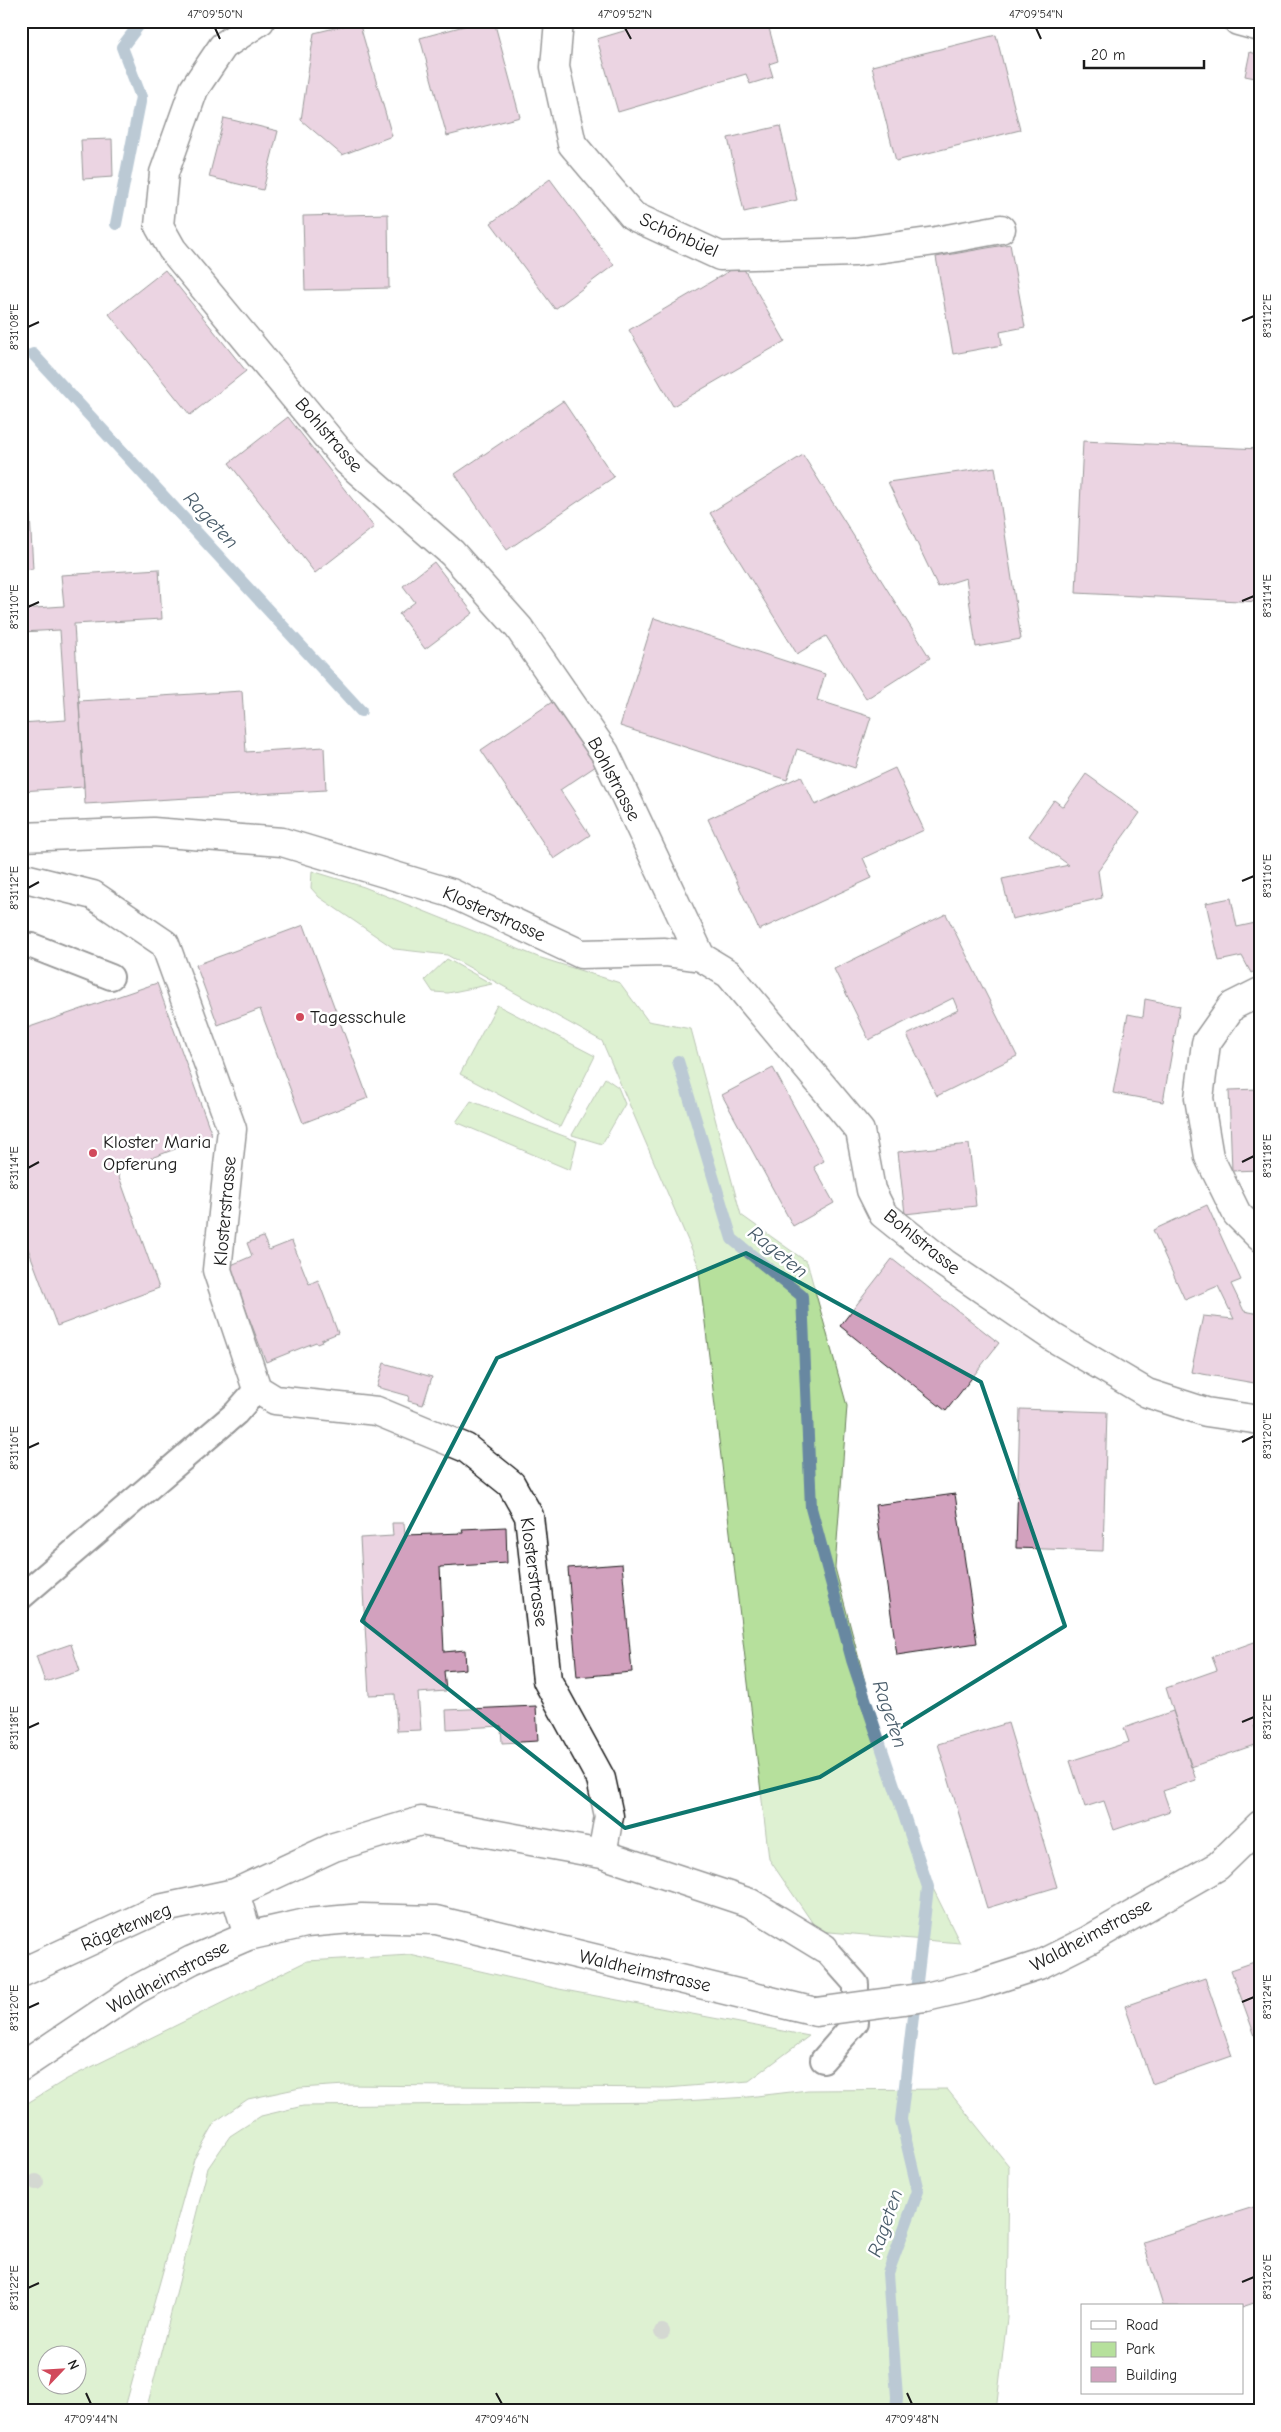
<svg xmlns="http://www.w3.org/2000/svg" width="1281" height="2432" font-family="'Comic Neue',sans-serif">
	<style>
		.green { fill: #b6e09c; stroke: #697e5c; fill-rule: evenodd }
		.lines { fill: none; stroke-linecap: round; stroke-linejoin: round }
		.stream { stroke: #6888a1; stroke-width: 12 }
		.building { fill: #d2a1be; stroke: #1c1c1c }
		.lane-casing { stroke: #1c1c1c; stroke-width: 28 }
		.street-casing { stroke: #1c1c1c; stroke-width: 31 }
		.lane { stroke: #fff; stroke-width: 24 }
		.street { stroke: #fff; stroke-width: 28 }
		.street-bridge-casing { stroke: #1c1c1c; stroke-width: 31; stroke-linecap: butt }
		.street-bridge { stroke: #fff; stroke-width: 28 }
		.tree { fill: #a0a89b }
		.marked { fill: none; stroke: #0f766e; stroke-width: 4; stroke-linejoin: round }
		.ticks { fill: none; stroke: #1c1c1c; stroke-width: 2 }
		.poi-dot { fill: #d1495b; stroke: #fff; stroke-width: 2 }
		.labels { text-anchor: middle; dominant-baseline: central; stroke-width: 5; stroke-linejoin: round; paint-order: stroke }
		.street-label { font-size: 19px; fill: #1c1c1c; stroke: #fff }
		.poi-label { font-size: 19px; fill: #1c1c1c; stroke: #fff; text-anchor: start }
		.water-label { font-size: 20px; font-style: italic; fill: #485b69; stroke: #fff }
		.neatline { fill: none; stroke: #1c1c1c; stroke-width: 2 }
		.ticks-label { font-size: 12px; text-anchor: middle; fill: #1c1c1c }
	</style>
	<rect width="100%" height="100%" fill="#fff"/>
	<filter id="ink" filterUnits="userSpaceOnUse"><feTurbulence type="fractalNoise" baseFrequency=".02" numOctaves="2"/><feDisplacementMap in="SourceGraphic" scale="10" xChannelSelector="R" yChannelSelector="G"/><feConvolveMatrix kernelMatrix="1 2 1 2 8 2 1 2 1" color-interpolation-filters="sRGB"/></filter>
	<g filter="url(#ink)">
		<path class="green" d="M312,871l52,16 174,70 82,26 28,38 43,8 50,186 66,47 40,144 -12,162 69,262 56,113 -142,-12 -49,-72 -71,-595 -96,-223 -155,-86 -52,-6 -76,-52 -8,-9z
			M447,959l45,25 -44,9 -15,-1 -8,-12z
			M497,1005l98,51 -35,71 -100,-53z
			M605,1078l13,9 7,17 -23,40 -30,-9z
			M471,1101l106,40 -7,29 -114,-48z
			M410,1955l149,34 250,47 -60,45 -82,7 -322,-3 -45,3 -52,11 -32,22 -22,38 -70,252h-103v-304l46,-28 240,-118zM78,2354v30h-30v-30z
			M947,2089l62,77 -2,152 -11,93h-850l62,-243 22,-32 31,-20 42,-10 365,-4 80,-5 60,-7z"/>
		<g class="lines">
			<path class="stream" d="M116,224l25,-127 -19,-50 20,-26
				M33,354l328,357
				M678,1061l54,178 70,57 9,212 41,152 76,227 -27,233 17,71 -30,82 9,124 -1,14"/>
		</g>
		<path class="building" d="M482,21h12l26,96 -73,19 -27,-98z
			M657,21h110l11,40 -9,3 4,13 -23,7 -4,-10 -128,38 -21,-73z
			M359,22l33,114 -50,19 -41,-35 13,-87z
			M996,35l24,95 -124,31 -24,-95z
			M1250,52l10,3v24l-15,-3z
			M21,96h2l-2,115z
			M224,118l54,13 -15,59 -54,-13z
			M780,126l17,74 -53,12 -16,-74z
			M112,139l1,38 -30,2 -2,-39z
			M550,179l64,86 -59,44 -64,-86z
			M388,214l1,74 -84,2 -2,-74z
			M1010,244l15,83 -25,5 2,13 -49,9 -17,-97z
			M741,264l44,77 -112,65 -44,-76z
			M165,270l81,101 -56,44 -81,-101z
			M563,401l51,76 -107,73 -52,-76z
			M288,417l86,110 -59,46 -86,-110z
			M1083,441l177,8v153l-184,-9z
			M803,455l127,203 -64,41 -40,-63 -29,18 -87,-141z
			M995,467l26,172 -45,8 -10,-69 -28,9 -50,-105z
			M21,515h9l3,54 -12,1z
			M434,562l39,51 -48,36 -26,-35 16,-12 -12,-16z
			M159,569l3,50 -88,5 10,163 -63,4v-68l45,-3 -6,-90 -39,2v-23l43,-3 -3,-31z
			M654,618l171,56 -8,26 54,17 -16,51 -58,-19 -10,31 -167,-54z
			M242,691l4,61 78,-5 2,43 -241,14 -6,-103z
			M552,702l44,64 -36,24 30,45 -36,24 -73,-109z
			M895,768l29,62 -61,28 9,20 -113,52 -51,-111 93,-43 14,29z
			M1086,774l54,39 -42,58 4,27 -90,21 -10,-40 67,-14 -40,-29 25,-36 9,7z
			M1231,898l6,29 23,-5v47l-9,4 -9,-17 -23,5 -13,-58z
			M946,914l71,142 -80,40 -30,-61 51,-25 -5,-12 -84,42 -35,-71z
			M304,925l64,173 -65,25 -43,-114 -42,16 -22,-60z
			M157,983l55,152 -95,36 42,117 -102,38 -36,-96v-200z
			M1145,999l35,7 -17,96 -50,-9 15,-79 15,3z
			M773,1068l51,93 -10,6 20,36 -41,23 -71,-131z
			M1260,1089v81l-28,1 -3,-81z
			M969,1144l7,62 -71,8 -7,-62z
			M1207,1205l34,75 -10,4 13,27 16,3v70l-69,-12 12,-56 31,3 -16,-33 -33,14 -32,-70z
			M263,1237l6,13 23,-9 17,43 9,-4 20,53 -17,7 1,2 -5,2 -1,-2 -50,20 -37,-96 23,-10 -5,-13z
			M892,1259l107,84 -53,68 -106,-85z
			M384,1363l48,14 -9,28 -15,-4 1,-5 -32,-9z
			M1020,1409l87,3 -4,139 -87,-3z
			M955,1494l22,149 -80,12 -22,-150z
			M392,1523h12l1,12 58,-2 -1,-4 44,-2 1,36 -67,4 4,85 21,-2 1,19 -22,2 2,20 -28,2 3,37 -24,1 -2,-37 -26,1 -9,-157 33,-2z
			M622,1564l10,108 -55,5 -9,-109z
			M1260,1640v84l-6,2 6,17 -69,24 -25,-79 51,-18 -5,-13z
			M71,1644l9,27 -35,11 -9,-26z
			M536,1706l2,35 -36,2 -1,-17 -54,3 -1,-19z
			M1173,1711l23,69 -33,11 7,20 -56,19 -10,-29 -19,6 -15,-46 59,-19 -5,-14z
			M1008,1723l49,164 -70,21 -49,-164z
			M1260,1960v87h-1l-28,-77z
			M1205,1978l27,78 -80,28 -27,-78z
			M1260,2205v96l-18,6 -79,-1 -20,-64z"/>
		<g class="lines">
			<g class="lane-casing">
				<path id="lane" d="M21,945l11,1 79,31
					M21,1597l215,-184 21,-24
					M823,2060l33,-38v-38l-32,-36"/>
			</g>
			<g class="street-casing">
				<path id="street" d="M260,21l-37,25 -29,43 -30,84 -5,53 13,23 175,212 105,92 67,75 86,125 96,204 28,17 131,157 11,59 12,24 61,49 110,75 93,55 59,19 54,8
					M559,21l-4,46 17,77 61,72 87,40 135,-4 81,-11 65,-12
					M1238,21l22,6
					M21,837l132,-5 129,10 169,51 130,61 84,-2 36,5
					M21,877l72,18 72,49 67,185 -15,141 40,119 18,11 102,11 89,37 45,36 18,32 18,164 54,99 8,37 -7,38 -181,-33 -87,26 -99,46 13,43
					M1260,992l-28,14 -26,37 -7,55 10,59 28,57 23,23
					M602,1854l148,49 74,45
					M21,1973l138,-64 76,-16
					M926,1997l51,-12 62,-20 50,-25 129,-74 42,-41
					M21,2067l116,-78 55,-29 56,-24 58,-13 56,-5 74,2 380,92"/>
			</g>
			<use href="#lane" class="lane"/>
			<use href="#street" class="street"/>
			<g class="street-bridge-casing">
				<path id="street-bridge" d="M816,2012l110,-15"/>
			</g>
			<use href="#street-bridge" class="street-bridge"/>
		</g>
		<g class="tree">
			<circle cx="36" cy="2182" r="8"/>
			<circle cx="662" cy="2332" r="8"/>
		</g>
	</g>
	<path d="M0 0H1281V2432H0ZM746,1253l235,129 84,244 -245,151 -195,51 -263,-207 135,-263z" fill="#fff" fill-opacity=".55" fill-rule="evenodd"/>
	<path class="marked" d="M746,1253l235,129 84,244 -245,151 -195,51 -263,-207 135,-263z"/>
	<path class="ticks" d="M215,28l5,11M625,28l6,11M1036,28l5,11M1242,321l12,-5M28,327l11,-5M1242,601l12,-5M28,607l11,-5M1242,881l12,-5M28,888l11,-6M1242,1162l12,-6M28,1168l11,-6M1242,1442l12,-6M28,1448l11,-5M1242,1722l12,-5M28,1728l11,-5M1242,2002l12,-5M28,2008l11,-5M1242,2282l12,-5M28,2288l11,-5M86,2393l5,11M496,2393l6,11M907,2393l5,11"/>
	<g class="poi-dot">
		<circle cx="300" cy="1017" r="5"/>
		<circle cx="93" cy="1153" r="5"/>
	</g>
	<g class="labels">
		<g class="street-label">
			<text transform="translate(679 235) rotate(24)">Schönbüel</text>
			<text transform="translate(329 435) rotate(49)">Bohlstrasse</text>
			<text transform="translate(614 779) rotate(62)">Bohlstrasse</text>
			<text transform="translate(494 914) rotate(24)">Klosterstrasse</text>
			<text transform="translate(225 1211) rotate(-85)">Klosterstrasse</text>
			<text transform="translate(922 1242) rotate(39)">Bohlstrasse</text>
			<text transform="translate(534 1572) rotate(82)">Klosterstrasse</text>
			<text transform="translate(126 1927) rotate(-23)">Rägetenweg</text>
			<text transform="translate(1091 1935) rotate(-28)">Waldheimstrasse</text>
			<text transform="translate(645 1971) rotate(13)">Waldheimstrasse</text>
			<text transform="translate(168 1977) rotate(-28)">Waldheimstrasse</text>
		</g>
		<g class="poi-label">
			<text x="310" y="1017">Tagesschule</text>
			<text x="103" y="1142">Kloster Maria<tspan x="103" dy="22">Opferung</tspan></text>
		</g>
		<g class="water-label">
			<text transform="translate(211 520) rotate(47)">Rageten</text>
			<text transform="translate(778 1252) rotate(39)">Rageten</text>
			<text transform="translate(890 1714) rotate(71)">Rageten</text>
			<text transform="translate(885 2223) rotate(-71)">Rageten</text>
		</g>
	</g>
	<rect width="1281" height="2432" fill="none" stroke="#fff" stroke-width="55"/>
	<rect x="1081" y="2304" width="162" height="90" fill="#ffffff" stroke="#a4a4a4"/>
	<rect x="1091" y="2321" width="25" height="8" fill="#ffffff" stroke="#a4a4a4"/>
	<text x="1126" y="2330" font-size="15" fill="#1c1c1c">Road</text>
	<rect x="1091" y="2342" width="25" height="15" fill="#b6e09c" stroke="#a4a4a4"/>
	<text x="1126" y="2354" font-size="15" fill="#1c1c1c">Park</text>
	<rect x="1091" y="2367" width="25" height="15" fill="#d2a1be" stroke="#a4a4a4"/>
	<text x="1126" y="2380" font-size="15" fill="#1c1c1c">Building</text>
	<g transform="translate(62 2370) rotate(65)"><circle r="24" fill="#ffffff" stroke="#a4a4a4"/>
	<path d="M0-4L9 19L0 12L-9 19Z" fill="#d1495b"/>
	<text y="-8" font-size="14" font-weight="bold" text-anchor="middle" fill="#1c1c1c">N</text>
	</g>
	<path d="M1084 60v8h120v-8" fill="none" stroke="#1c1c1c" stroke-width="2.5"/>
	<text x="1091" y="60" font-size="15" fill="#1c1c1c" stroke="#ffffff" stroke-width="4" paint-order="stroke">20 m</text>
	<rect x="28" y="28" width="1226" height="2376" class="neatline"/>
	<g class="ticks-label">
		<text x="215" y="18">47°09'50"N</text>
		<text x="625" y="18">47°09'52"N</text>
		<text x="1036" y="18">47°09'54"N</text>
		<text transform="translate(1267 316) rotate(-90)" y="4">8°31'12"E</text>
		<text transform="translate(14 327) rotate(-90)" y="4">8°31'08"E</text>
		<text transform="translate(1267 596) rotate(-90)" y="4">8°31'14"E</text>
		<text transform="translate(14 607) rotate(-90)" y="4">8°31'10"E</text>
		<text transform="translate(1267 876) rotate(-90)" y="4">8°31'16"E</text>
		<text transform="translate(14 888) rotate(-90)" y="4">8°31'12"E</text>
		<text transform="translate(1267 1156) rotate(-90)" y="4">8°31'18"E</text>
		<text transform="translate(14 1168) rotate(-90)" y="4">8°31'14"E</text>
		<text transform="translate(1267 1436) rotate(-90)" y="4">8°31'20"E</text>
		<text transform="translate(14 1448) rotate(-90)" y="4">8°31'16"E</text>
		<text transform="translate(1267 1717) rotate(-90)" y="4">8°31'22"E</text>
		<text transform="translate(14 1728) rotate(-90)" y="4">8°31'18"E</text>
		<text transform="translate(1267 1997) rotate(-90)" y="4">8°31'24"E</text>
		<text transform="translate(14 2008) rotate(-90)" y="4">8°31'20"E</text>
		<text transform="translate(1267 2277) rotate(-90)" y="4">8°31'26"E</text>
		<text transform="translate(14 2288) rotate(-90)" y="4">8°31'22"E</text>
		<text x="91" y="2423">47°09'44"N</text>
		<text x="502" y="2423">47°09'46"N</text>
		<text x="912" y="2423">47°09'48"N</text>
	</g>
</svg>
